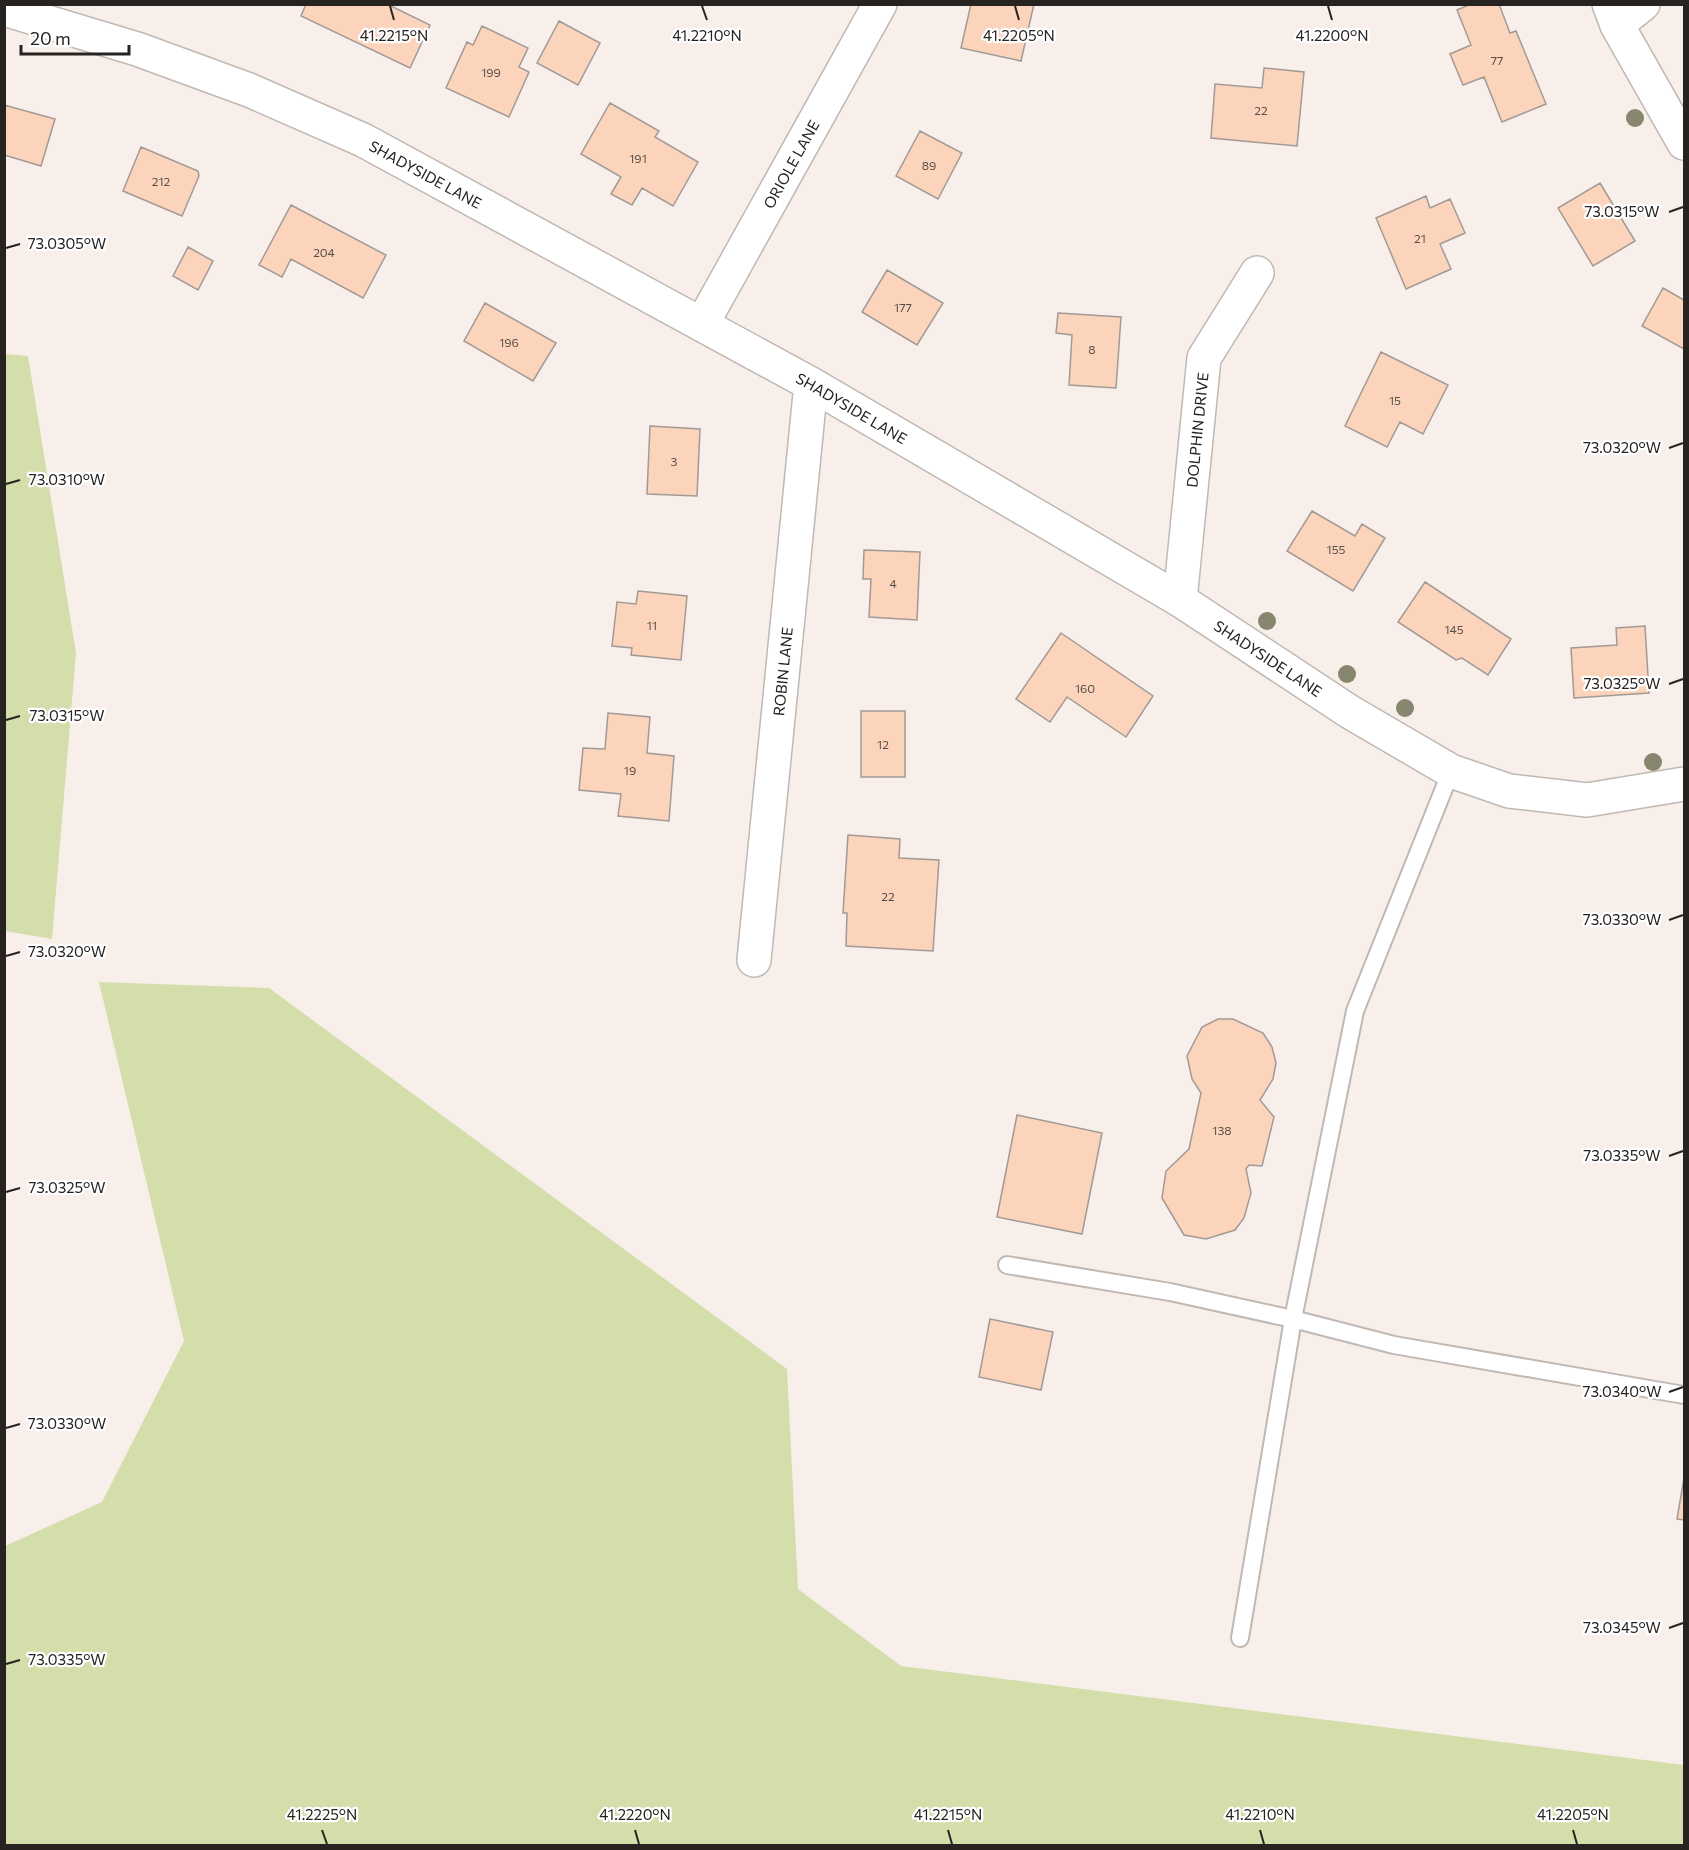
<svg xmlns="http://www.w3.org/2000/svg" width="1689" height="1850" font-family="Commissioner,sans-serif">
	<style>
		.green { fill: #d3deab }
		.building { fill: #fbd4bb; stroke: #a29a96; stroke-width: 1.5 }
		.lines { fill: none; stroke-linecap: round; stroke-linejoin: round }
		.service-casing { stroke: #c0b8b2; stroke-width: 20 }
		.minor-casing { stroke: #c0b8b2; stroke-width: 36 }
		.tertiary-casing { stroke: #c0b8b2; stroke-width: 36 }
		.service { stroke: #fff; stroke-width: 16 }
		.minor { stroke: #fff; stroke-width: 33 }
		.tertiary { stroke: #fff; stroke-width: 33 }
		.tree { fill: #87866e }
		.ticks { fill: none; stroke: #262321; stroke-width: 2 }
		.labels { text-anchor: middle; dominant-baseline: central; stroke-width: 4.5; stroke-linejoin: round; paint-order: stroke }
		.number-label { font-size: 12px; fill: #5b4f48 }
		.street-label { font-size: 15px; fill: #262321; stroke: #fff }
		.ticks-label { font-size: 15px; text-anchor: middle; fill: #262321; stroke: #fff; stroke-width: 4.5; stroke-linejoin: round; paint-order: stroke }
	</style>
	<rect width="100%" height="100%" fill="#f8efea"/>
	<path class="green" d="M4,354l24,2 48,297 -24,286 -47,-8z
		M99,982l170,6 518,381 11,220 103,77 783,99v80h-1679v-299l97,-44 82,-161z"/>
	<path class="building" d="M306,4h81l43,21 -20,43 -109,-52z
		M971,4h63l-13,57 -60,-13z
		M1471,4h28l11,29 6,-2 30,73 -44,18 -18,-45 -21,8 -13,-31 21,-9 -14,-35z
		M559,21l41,22 -22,42 -41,-22z
		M482,26l46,22 -9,19 10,5 -20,45 -63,-29 21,-46 6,3z
		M1264,68l40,4 -7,74 -86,-8 4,-54 47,4z
		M610,103l49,28 -4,6 43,25 -25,44 -31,-18 -10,17 -21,-11 10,-17 -40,-23z
		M4,105l51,14 -14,47 -37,-11z
		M920,131l42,22 -24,46 -42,-23z
		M141,147l57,24 1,5 -17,40 -59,-25z
		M1600,183l35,58 -42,25 -35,-58z
		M1426,196l4,12 20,-9 15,34 -25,11 11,25 -45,20 -30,-71z
		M291,205l95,50 -23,43 -72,-39 -9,18 -23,-12z
		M188,247l25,14 -15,29 -25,-14z
		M887,270l56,33 -26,42 -55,-33z
		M1663,288l21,12v49l-42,-23z
		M485,303l71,40 -23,38 -69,-40z
		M1058,313l63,4 -5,71 -47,-3 3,-50 -16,-2z
		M1381,352l67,33 -25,49 -23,-12 -13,25 -42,-21z
		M650,426l50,3 -3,67 -50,-2z
		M1312,511l43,25 7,-12 23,14 -32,53 -66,-40z
		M864,550l56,2 -3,68 -48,-3 2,-38h-8z
		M1425,582l86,57 -23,36 -26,-17 -6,2 -58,-38z
		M638,591l49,5 -6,64 -50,-5 1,-7 -20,-2 5,-44 19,2z
		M1645,626l4,67 -75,5 -3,-50 46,-3 -1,-17z
		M1061,633l92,63 -27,41 -59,-40 -17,25 -34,-23z
		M861,711h44v66h-44z
		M608,713l42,4 -3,36 27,3 -5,65 -51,-5 3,-22 -42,-4 4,-42 22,1z
		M848,835l52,4 -1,19 40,2 -6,91 -87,-5 1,-33h-4z
		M1218,1019h15l30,14 9,14 4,16 -3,16 -13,21 14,17 -12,49 -13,-1 -3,4 5,24 -7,25 -9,12 -29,9 -22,-4 -22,-37 4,-27 23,-22 12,-56 -9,-14 -5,-23 15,-29z
		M1017,1115l85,18 -20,101 -85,-17z
		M990,1319l63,13 -12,58 -62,-13z
		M1684,1478v42l-7,-1z"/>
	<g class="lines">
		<g class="service-casing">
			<path id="service" d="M1007,1265l163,27 123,27 101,26 290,50
				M1240,1638l53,-319 62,-308 96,-240"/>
		</g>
		<g class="minor-casing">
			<g id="minor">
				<path d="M1609,4l8,21 67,118"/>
				<path d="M1617,25l26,-21"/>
				<path id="s1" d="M702,324l178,-320"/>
				<path id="s2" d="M1180,600l24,-242 53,-85"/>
				<path id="s3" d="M754,960l57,-576"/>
			</g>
		</g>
		<g class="tertiary-casing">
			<g id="tertiary">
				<path id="s4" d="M4,9l133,40 112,41 114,50 448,244 369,216 170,112 101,59 58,20 78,9 97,-16"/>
			</g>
		</g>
		<use href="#service" class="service"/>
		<use href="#minor" class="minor"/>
		<use href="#tertiary" class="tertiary"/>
	</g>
	<g class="tree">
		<circle cx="1635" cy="118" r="9"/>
		<circle cx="1267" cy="621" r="9"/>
		<circle cx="1347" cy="674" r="9"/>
		<circle cx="1405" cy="708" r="9"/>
		<circle cx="1653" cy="762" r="9"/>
	</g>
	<path class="ticks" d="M390,6l4,14M702,6l5,14M1015,6l4,14M1328,6l4,14M1669,212l14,-5M6,248l14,-4M1669,448l14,-5M6,484l14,-4M1669,684l14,-5M6,720l14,-4M1669,920l14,-5M6,956l14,-4M1669,1156l14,-5M6,1192l14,-4M1669,1392l14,-5M6,1428l14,-4M1669,1628l14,-5M6,1664l14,-4M322,1830l5,14M635,1830l4,14M948,1830l4,14M1260,1830l4,14M1573,1830l4,14"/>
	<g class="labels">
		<g class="number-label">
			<text x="1497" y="60">77</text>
			<text x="491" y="72">199</text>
			<text x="1261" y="110">22</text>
			<text x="638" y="158">191</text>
			<text x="929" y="165">89</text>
			<text x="161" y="181">212</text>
			<text x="1420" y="238">21</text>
			<text x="324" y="252">204</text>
			<text x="903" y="307">177</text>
			<text x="509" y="342">196</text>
			<text x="1092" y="349">8</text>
			<text x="1395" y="400">15</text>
			<text x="674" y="461">3</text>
			<text x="1336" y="549">155</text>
			<text x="893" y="583">4</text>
			<text x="652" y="625">11</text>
			<text x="1454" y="629">145</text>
			<text x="1085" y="688">160</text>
			<text x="883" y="744">12</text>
			<text x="630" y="770">19</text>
			<text x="888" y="896">22</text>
			<text x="1222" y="1130">138</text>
		</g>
		<g class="street-label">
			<text stroke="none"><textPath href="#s1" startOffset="183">ORIOLE LANE</textPath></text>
			<text stroke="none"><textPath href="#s4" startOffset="454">SHADYSIDE LANE</textPath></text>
			<text stroke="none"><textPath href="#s4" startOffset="940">SHADYSIDE LANE</textPath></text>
			<text stroke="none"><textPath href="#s2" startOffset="171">DOLPHIN DRIVE</textPath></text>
			<text stroke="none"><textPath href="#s4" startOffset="1426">SHADYSIDE LANE</textPath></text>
			<text stroke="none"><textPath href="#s3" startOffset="290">ROBIN LANE</textPath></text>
		</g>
	</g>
	<g class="ticks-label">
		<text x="394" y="41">41.2215°N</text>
		<text x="707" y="41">41.2210°N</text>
		<text x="1019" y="41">41.2205°N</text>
		<text x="1332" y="41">41.2200°N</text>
		<text x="1622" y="217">73.0315°W</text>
		<text x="67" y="249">73.0305°W</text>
		<text x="1622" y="453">73.0320°W</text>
		<text x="67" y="485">73.0310°W</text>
		<text x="1622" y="689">73.0325°W</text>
		<text x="67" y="721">73.0315°W</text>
		<text x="1622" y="925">73.0330°W</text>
		<text x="67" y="957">73.0320°W</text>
		<text x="1622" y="1161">73.0335°W</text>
		<text x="67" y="1193">73.0325°W</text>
		<text x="1622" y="1397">73.0340°W</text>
		<text x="67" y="1429">73.0330°W</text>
		<text x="1622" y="1633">73.0345°W</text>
		<text x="67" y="1665">73.0335°W</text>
		<text x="322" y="1820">41.2225°N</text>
		<text x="635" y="1820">41.2220°N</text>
		<text x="948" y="1820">41.2215°N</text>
		<text x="1260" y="1820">41.2210°N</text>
		<text x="1573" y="1820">41.2205°N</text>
	</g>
	<rect width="1689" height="1850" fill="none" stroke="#262321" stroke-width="12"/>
	<path d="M21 45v9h108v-9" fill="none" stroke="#262321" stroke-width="3"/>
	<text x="30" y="45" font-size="18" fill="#262321" stroke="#ffffff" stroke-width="4.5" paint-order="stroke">20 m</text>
</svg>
